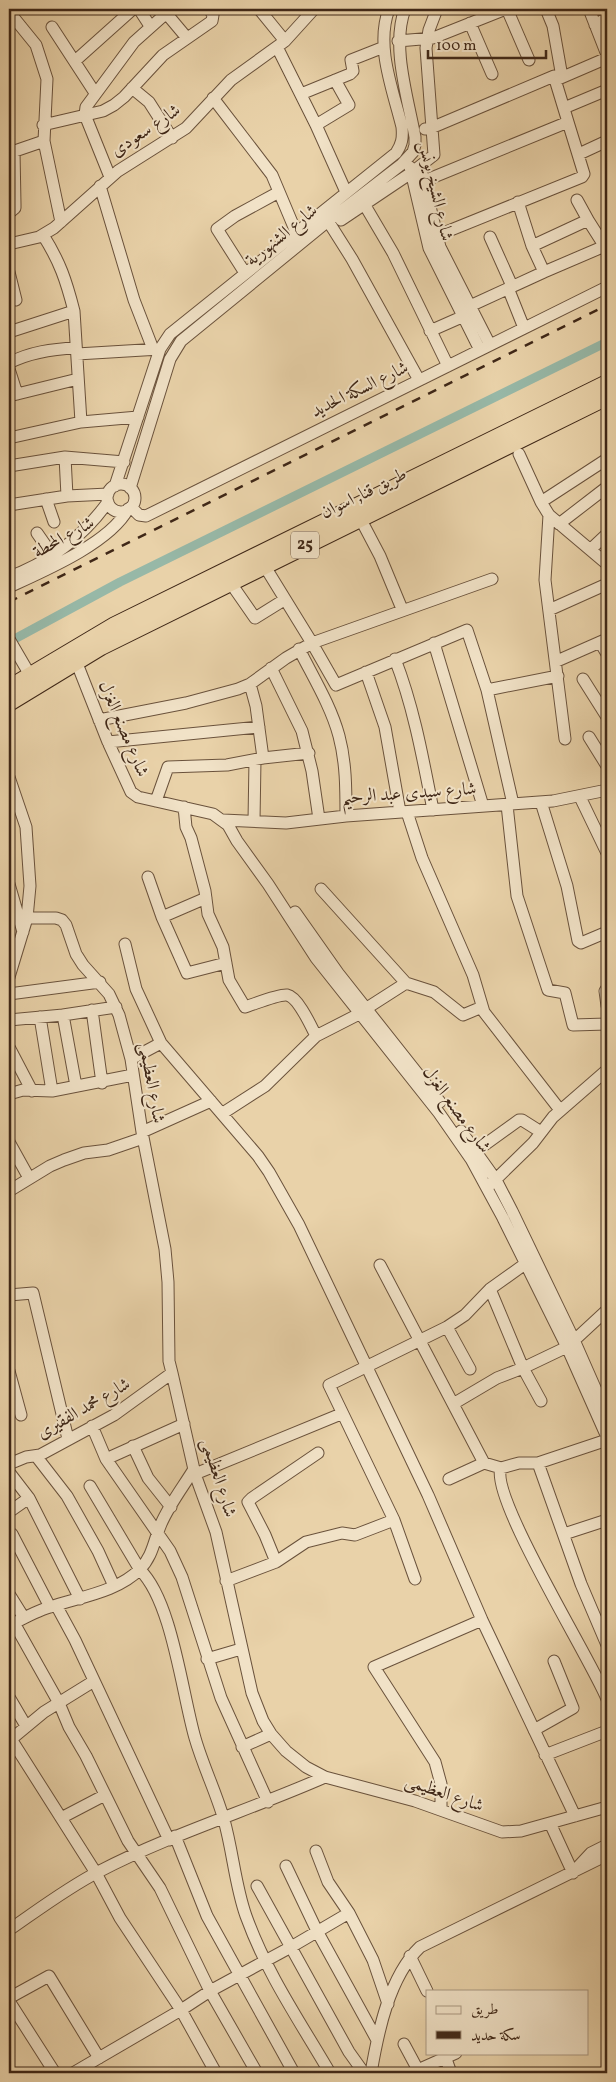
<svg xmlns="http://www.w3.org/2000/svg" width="616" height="2082" font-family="Vollkorn,Amiri,serif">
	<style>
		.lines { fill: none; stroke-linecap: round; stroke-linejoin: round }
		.canal { stroke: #97b8a7; stroke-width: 9 }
		.minor-casing { stroke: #6a523c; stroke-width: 13 }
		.highway-casing { stroke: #3f2717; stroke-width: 18 }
		.minor { stroke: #f1e2c7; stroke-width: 11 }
		.highway { stroke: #e9d2a9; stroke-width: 16 }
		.rail { stroke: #3f2717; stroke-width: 2.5; stroke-dasharray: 9 9; stroke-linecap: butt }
		.labels { text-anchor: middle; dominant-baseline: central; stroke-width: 4; stroke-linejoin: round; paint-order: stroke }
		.shield { fill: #f1e2c7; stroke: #745f4c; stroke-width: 1 }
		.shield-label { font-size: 16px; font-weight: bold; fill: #3f2717 }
		.street-label { font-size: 18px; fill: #3f2717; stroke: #f1e2c7 }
	</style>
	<rect width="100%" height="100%" fill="#e9d2a9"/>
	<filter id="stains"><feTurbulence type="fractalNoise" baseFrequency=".004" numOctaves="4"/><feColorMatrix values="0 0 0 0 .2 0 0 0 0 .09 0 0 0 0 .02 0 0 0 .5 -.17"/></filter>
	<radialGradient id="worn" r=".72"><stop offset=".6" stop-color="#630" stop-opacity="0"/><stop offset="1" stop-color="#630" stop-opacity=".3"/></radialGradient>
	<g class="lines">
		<path class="canal" d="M9,642l111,-60 487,-240"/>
		<g class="minor-casing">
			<path id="minor" d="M139,9l11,17
				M259,9l26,32
				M507,9l22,51
				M546,9l7,17 9,51
				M589,9l18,46
				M166,13l21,25
				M9,14l1,-1 26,32 11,34 -3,62 17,81
				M470,23l22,51
				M595,25l12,-7
				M52,27l43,66
				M398,41l35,-3 73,-29
				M277,47l39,78 30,67
				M75,61l58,-52
				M556,80l51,-22
				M132,88l17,14 23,36
				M301,94l49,-20 3,-3 -2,-11 33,-13
				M213,98l59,77 24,57
				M564,108l43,-18
				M43,125l60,-14 11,-6 10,-8 39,-42 49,-34 1,-6 -4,-6
				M316,125l33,-20 -14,-25
				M425,129l6,-1 123,-52 14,46
				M9,153l35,-12
				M579,154l28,-13
				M410,167l19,81 51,102
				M422,174l18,73 50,98
				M110,177l-25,-62 1,-8 48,-65 37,-33
				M424,181l144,-59 16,52 -2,3 -146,59
				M100,186l34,114 19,49
				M360,197l33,56 55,113
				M518,202l14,44 12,26
				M9,213l6,-5v-4l-1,-53
				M341,220l70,-47 23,-18 -8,-107 3,-18 8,-21
				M588,220l19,30
				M328,221l24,38 67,121
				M490,237l22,49
				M9,244l30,-7 15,-9 64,-57 68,-43 45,-48 54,-39 29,-32
				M532,246l56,-26 -11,-20
				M9,272l7,28
				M245,273l-28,-44 18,-13 44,-24
				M508,288l16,40
				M470,306l74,-34 63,-27
				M74,311l7,111
				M430,331l34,-15
				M9,332l65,-21c-8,-31 -14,-49 -31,-76
				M77,354l83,-5
				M9,363c21,-11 43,-14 67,-15
				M9,369l8,25
				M9,396l69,-17
				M9,438l72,-16 57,-5
				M519,454l22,48 8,13 58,49
				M65,457l2,39
				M9,466l56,-9 59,5
				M107 498a14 14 0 1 1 28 0a14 14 0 1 1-28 0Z
				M115,486l45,-137 10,-15 226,-181c6,-9 7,-15 6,-26 -9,-37 -27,-81 -13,-118
				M130,488l40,-129 11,-18 147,-120 74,-57 11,-12 2,-7v-8c-7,-39 -24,-91 -10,-128
				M46,499l8,23
				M541,502l66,-43
				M9,505l58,-9 41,-2
				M131,507l8,8 7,1 461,-229
				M549,515l-4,65 20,159
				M360,518l20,38 22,53
				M559,524l48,-37
				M37,533l16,23
				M591,549l16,-15
				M264,565l48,78 24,42 131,-55 20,60 26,114
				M9,577c41,-15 73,-39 99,-75
				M230,582l25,36 29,-18
				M9,587c35,-16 101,-44 119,-78
				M549,610l58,-26
				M9,639l21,36
				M600,642l7,12
				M434,643l49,163
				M299,649c14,28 32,57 40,87 7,26 7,53 7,80
				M395,659c19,49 28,100 38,151
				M76,661l32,81 23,50 7,5 75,17 15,11 9,16 31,43 48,74 123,155 32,46 32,59 64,129 40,90
				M557,661l50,-22
				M271,668l31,63 10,40 7,48
				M366,672l19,55 15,85
				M583,679l24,38
				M250,684l6,22 7,52
				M487,690l71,-14
				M99,720l87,-17 52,-14 12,-5 36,-26 26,-15 180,-64
				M589,737l18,29
				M108,742l151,-15
				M9,777l17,50 4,59 -3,32 -18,59
				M580,797l27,56
				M156,801l12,-34 59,-2 36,-7 46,-5
				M541,802l26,84 11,55 3,2 26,-11
				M507,805l10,91 31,94 17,3 8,32 34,-1
				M184,807l2,20 5,11 14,53 3,23 15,33 6,33 16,27c10,-3 33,-13 42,-12 11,2 24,31 29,41
				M407,812l15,46 51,117 11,37 76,98
				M223,820l63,3 60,-7 207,-15 54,-11
				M254,821l1,-61
				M148,877l14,40 25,56 39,-10
				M9,884l14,48
				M321,889l85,94 28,9 29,23 19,-8
				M295,912l43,61 102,129
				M162,917l44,-19
				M27,918h29l6,2 4,5 10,29 7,11 26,29 10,21 12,44 11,73 23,117 3,33 1,79 3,12 23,101 21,58 36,161 11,28 8,13 15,17 20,16 19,10 90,24 87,31 19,-1 86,-24
				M125,944l11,45 25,54 97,113 11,16 30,53 129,270 54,125 93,196
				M607,988l-2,3 2,15
				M9,994l91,-12
				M367,1008l39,-25
				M92,1010l10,73
				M63,1015l13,71
				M40,1017l12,74
				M9,1020l54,-5 53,-8
				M9,1047l23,44
				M131,1059l30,-16
				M9,1094l14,-4 29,1 81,-16
				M223,1113l42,-27 51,-50 45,-23
				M461,1131l35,49 16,31 62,129 33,75
				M142,1132l69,-31
				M9,1142l20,36
				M476,1151l43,-31h3l19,12
				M491,1184l42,-41 20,-26 54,-47
				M9,1191l41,-25 14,-6 20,-7 24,-3 35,-12
				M380,1265l104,198
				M490,1289l33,79 18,33
				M9,1295l24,-2 35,146
				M447,1327l23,42
				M9,1371l12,44
				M453,1404l44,-26 26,-10 44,-21 40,-37
				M92,1426l14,33 64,92 12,26 39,121 47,104
				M133,1446l15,32 23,29
				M36,1456l31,40 31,55 16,35
				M106,1459l78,-35
				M538,1463l43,121 26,61
				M9,1464l17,-7 14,-2 74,-40 58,-42
				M501,1468c-12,28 91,193 106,231
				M9,1472l20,26 51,101
				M195,1474l146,-60
				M449,1479l35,-16 17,5 18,-5h19l69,-23
				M90,1486l50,84c32,31 42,123 55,168 8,28 21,54 29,82 9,32 11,65 22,96 21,58 53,104 84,157
				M9,1512l20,-14
				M12,1534l38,73
				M564,1534l43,-14
				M276,1562l-11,-27 -17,-33 4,-4 66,-45
				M415,1579l-21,-59 -65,-135 118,-58 18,-12 25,-26 35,-25
				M226,1581l50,-19 30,-20 36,-9 13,2 39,-15
				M9,1594l15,24
				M56,1605l19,35 94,200
				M14,1623l45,80 10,24 17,29 42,85 32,47 50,103 47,82
				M9,1626c13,-7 27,-15 41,-19 29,-10 68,-15 90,-38 13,-13 14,-29 21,-45 8,-19 22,-37 33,-55
				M207,1659l34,-10
				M9,1697l17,29
				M534,1730l39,-22 -19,-47
				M11,1739l85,134 24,45 61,92 35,63
				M9,1741l35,-29 50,-31
				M242,1747l29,-13
				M545,1755l62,-24
				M441,1809v-25l-6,-22 -61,-95 108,-47
				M61,1818l44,-23
				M550,1823l23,50
				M175,1836l32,80 87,157
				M316,1851l12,31 21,31 24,47 15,44
				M286,1866l31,65 60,109
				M577,1868l14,-15 16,-8
				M257,1886l92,166 15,21
				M9,1930c29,-20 58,-42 89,-58 73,-38 152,-62 227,-95
				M410,1956l17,35
				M9,1998l40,-22 50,82
				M9,2001l46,72
				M404,2044l14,26
				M446,2059l5,14
				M73,2073l108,-63 29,-19 81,-44 58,-34
				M371,2073c7,-41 18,-96 49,-126l187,-92
				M411,2073l45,-20"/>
		</g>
		<g class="highway-casing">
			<path id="highway" d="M9,688l106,-63 492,-242
				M9,703l92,-56 506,-250"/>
		</g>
		<use href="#minor" class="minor"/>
		<use href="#highway" class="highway"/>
		<path class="rail" d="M9,602l598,-297"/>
	</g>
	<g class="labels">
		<rect class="shield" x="291" y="531.5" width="28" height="27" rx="4"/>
		<g class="shield-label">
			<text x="305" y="545">25</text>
		</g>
		<g class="street-label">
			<text transform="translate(146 131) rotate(-34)">شارع سعودى</text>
			<text transform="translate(435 191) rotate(77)">شارع الشيخ يونس</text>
			<text transform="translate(282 236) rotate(-39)">شارع الشنهورية</text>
			<text transform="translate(360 390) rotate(-26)">شارع السكة الحديد</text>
			<text transform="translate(364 494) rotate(-26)">طريق قنا, اسوان</text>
			<text transform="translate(64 538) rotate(-29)">شارع المحطة</text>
			<text transform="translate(123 729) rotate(67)">شارع مصنع الغزل</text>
			<text transform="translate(409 794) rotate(-4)">شارع سيدى عبد الرحيم</text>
			<text transform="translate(151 1083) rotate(80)">شارع العظيمى</text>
			<text transform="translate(456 1110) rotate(54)">شارع مصنع الغزل</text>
			<text transform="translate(84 1409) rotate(-30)">شارع محمد الفقيرى</text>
			<text transform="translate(218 1478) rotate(73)">شارع العظيمى</text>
			<text transform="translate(444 1794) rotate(19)">شارع العظيمى</text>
		</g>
	</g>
	<rect width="616" height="2082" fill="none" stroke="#e9d2a9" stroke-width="30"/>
	<rect x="10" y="10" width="596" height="2062" fill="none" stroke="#3f2717" stroke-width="2.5"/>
	<rect x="15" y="15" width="586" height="2052" fill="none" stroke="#3f2717"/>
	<rect x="426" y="1990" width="162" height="65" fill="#f1e2c7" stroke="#aa9781"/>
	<rect x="436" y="2006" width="25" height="8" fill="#f1e2c7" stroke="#aa9781"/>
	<text x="471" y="2014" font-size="15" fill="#3f2717">طريق</text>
	<rect x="436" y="2031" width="25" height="8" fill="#3f2717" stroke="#aa9781"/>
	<text x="471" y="2040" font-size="15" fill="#3f2717">سكة حديد</text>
	<path d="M428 50v8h118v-8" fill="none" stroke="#3f2717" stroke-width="2.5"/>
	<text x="436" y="50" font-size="15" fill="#3f2717" stroke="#f1e2c7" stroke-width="4" paint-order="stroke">100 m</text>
	<rect width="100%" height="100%" filter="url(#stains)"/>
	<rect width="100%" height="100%" fill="url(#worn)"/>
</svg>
